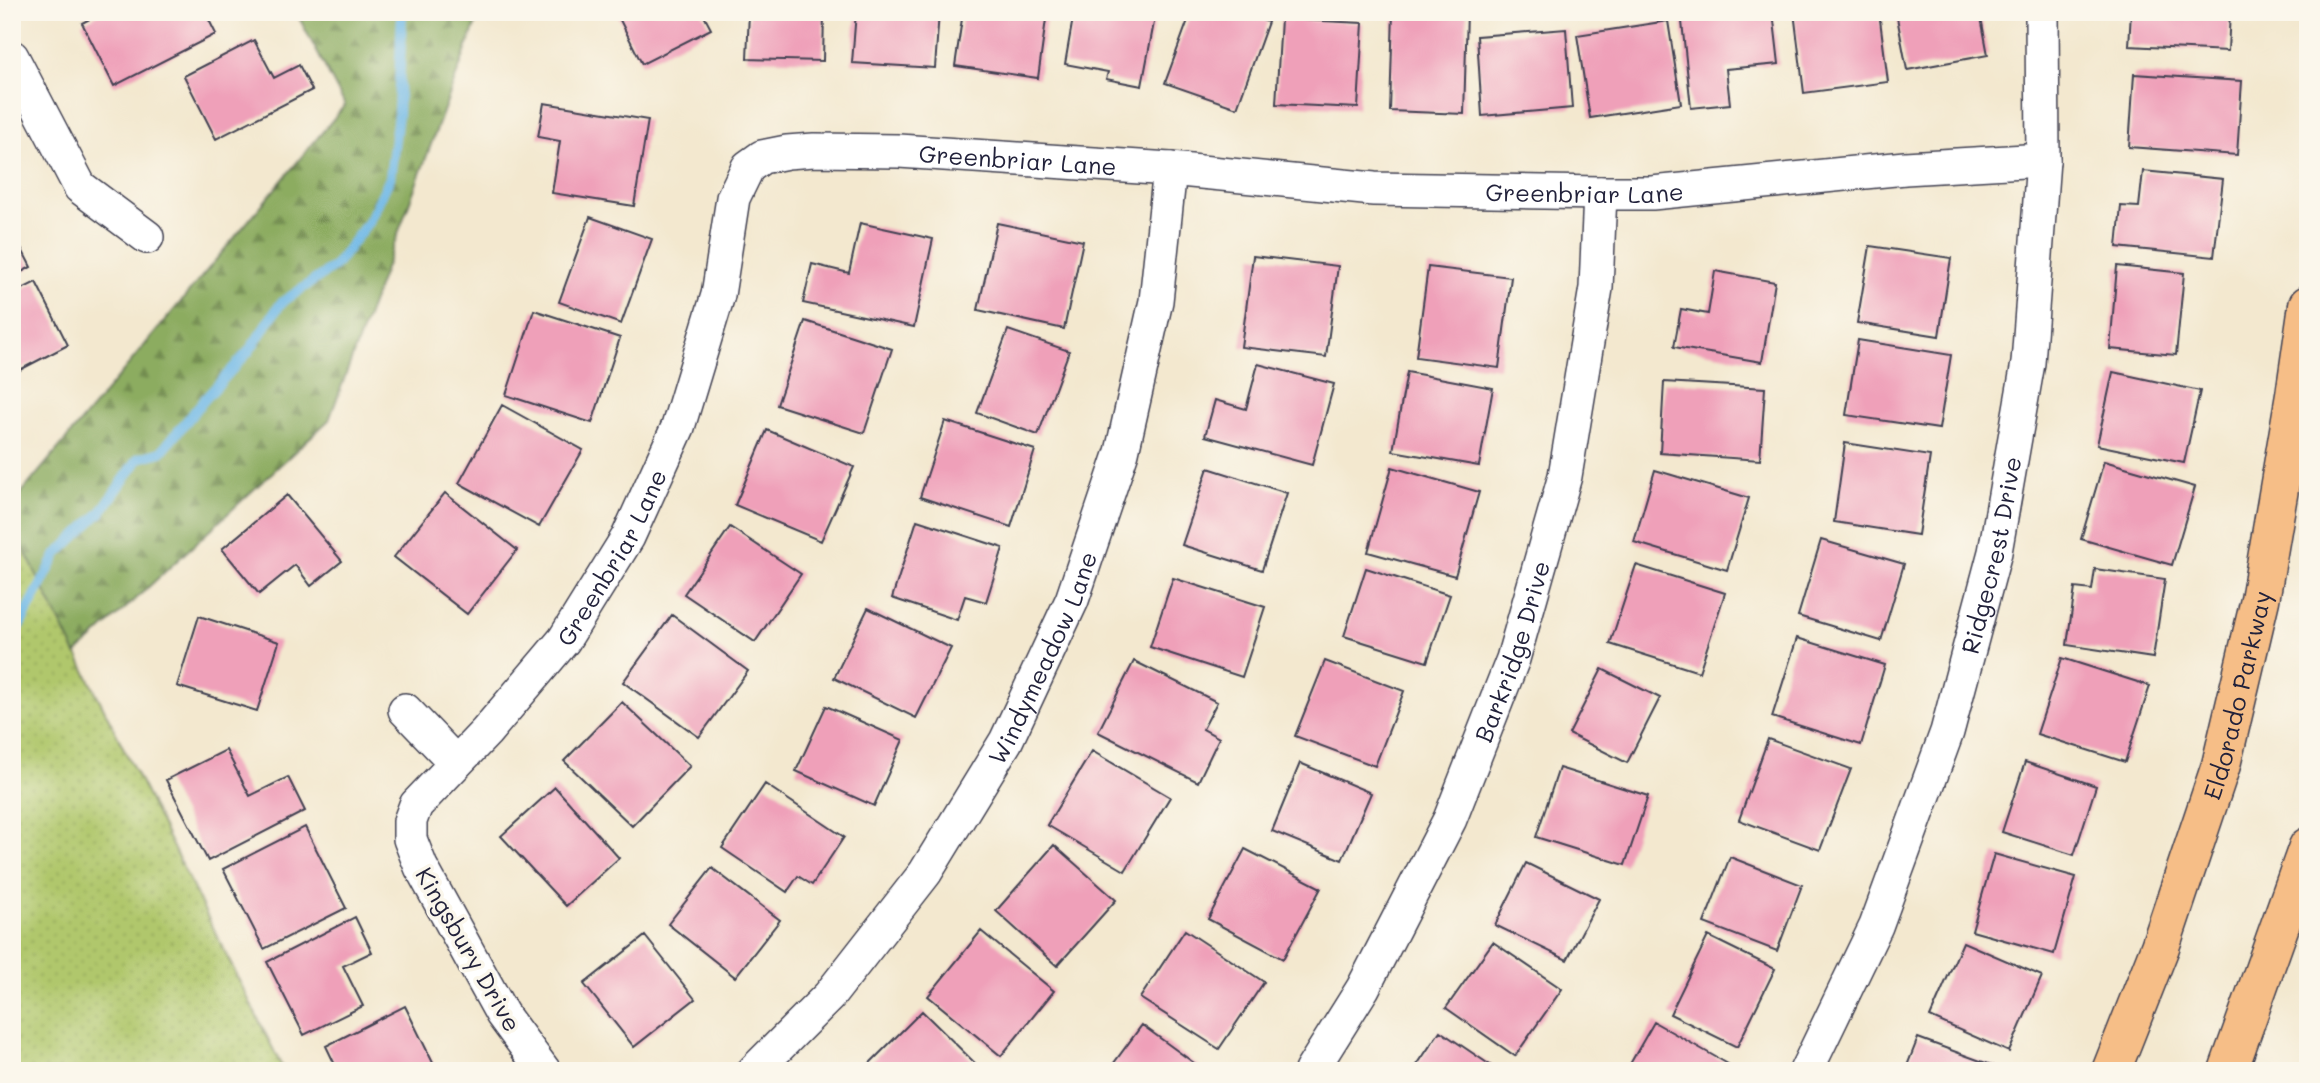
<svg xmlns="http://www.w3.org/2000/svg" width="2320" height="1083" font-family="Mali,sans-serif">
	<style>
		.grass { fill: url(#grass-dots); stroke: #697454; stroke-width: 2 }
		.forest { fill: url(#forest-firs); stroke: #57674e; stroke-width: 2 }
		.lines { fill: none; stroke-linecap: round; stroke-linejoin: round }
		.stream { stroke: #6db7e6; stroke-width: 10 }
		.building { fill: #efa0b9 }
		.minor-casing { stroke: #414051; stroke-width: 36 }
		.primary-casing { stroke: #414051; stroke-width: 41 }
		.minor { stroke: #fff; stroke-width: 33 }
		.primary { stroke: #f6be87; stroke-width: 38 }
		.labels { text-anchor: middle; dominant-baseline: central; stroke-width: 7; stroke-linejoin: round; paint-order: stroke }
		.street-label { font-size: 24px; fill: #22223b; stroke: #fbf7ec }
	</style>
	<defs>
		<pattern id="grass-dots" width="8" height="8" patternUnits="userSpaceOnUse" patternTransform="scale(1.75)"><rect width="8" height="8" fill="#b0c76c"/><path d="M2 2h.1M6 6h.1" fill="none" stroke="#97ab5e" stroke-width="1.8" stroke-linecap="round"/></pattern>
		<pattern id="forest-firs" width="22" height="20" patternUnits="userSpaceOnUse" patternTransform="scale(1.75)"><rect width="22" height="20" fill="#8cac60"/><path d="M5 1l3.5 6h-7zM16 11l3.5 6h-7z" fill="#728c50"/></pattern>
	</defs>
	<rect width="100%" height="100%" fill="#fbf7ec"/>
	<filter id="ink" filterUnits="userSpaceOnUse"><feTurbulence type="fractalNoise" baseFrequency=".0143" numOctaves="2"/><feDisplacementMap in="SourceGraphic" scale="14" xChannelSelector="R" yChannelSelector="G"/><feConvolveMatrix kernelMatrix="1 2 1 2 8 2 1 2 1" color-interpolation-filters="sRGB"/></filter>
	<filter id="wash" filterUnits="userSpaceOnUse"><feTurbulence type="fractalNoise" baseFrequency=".00686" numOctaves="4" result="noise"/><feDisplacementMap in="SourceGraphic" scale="28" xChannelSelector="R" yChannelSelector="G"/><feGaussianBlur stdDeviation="1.57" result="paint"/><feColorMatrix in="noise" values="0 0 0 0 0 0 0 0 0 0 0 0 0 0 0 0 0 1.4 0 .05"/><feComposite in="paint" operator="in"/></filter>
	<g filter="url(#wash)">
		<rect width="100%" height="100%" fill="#f3e8cf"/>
		<path class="grass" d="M12,526l30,58 242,487h-272z"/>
		<path class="forest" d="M296,12h184l-151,408 -253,234 -64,-129v-21l333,-399z"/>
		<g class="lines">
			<path class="stream" d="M12,635l7,-8 38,-73 44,-42 38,-54 22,-6 43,-52 45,-49 32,-48 54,-37 34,-45 21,-43 8,-64 4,-102"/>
		</g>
		<g id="blocks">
			<path class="building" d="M103,12h102l11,22 -102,52 -32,-63z
				M616,12h86l9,17 -69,35z
				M749,12h75l-1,49 -76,-2z
				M856,12h83l-4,56 -83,-5z
				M963,12h84l-9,66 -83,-12z
				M1074,12h82l-14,74 -36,-7 2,-7 -43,-8z
				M1191,12h48l29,10 -31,86 -72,-25z
				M1393,12h74l-3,102 -74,-3z
				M1681,12h92l6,52 -53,5 4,35 -39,4z
				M1794,12h85l9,70 -84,11z
				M1896,12h84l8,43 -81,15z
				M2131,12h99l-2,39 -99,-5z
				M1281,19l82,4 -5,85 -82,-4z
				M1668,21l13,83 -91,14 -13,-83z
				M1566,29l6,79 -90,8 -5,-80z
				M254,40l20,38 25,-13 13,25 -96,49 -32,-63z
				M2134,74l108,7 -5,74 -108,-8z
				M544,103l104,17 -14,86 -82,-13 8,-52 -22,-4z
				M2143,171l80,8 -9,78 -97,-10 4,-41 18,1z
				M590,217l62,22 -31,85 -62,-22z
				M860,223l73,16 -19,88 -111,-24 9,-39 37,9z
				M997,223l86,18 -19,88 -86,-19z
				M12,230l19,37 -19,10z
				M1870,246l81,12 -12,78 -82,-13z
				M1253,256l85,10 -12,91 -85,-10z
				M2117,266l67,7 -8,82 -66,-6z
				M1428,267l83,10 -12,91 -83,-11z
				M1715,271l60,11 -13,80 -88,-15 7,-38 27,5z
				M36,282l32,63 -56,29v-80z
				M534,310l86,28 -28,85 -86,-28z
				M805,321l87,28 -28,84 -87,-28z
				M1008,330l61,21 -31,84 -61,-22z
				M1858,340l93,15 -12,74 -93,-14z
				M1258,364l76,20 -22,81 -107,-29 10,-36 31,9z
				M1407,372l86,16 -14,78 -86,-15z
				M2113,372l87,19 -16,72 -87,-18z
				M1664,382l101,6 -5,72 -100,-7z
				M502,405l81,45 -44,77 -80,-44z
				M945,421l90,29 -24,77 -91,-30z
				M767,430l87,37 -33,74 -86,-36z
				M1845,443l85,13 -12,79 -84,-13z
				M2104,461l91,26 -23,78 -91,-26z
				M1392,467l87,25 -24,84 -87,-24z
				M1208,468l79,25 -25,77 -80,-25z
				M1655,470l94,28 -22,72 -93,-28z
				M445,493l72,57 -50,64 -73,-57z
				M287,495l55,66 -31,25 -16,-21 -36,29 -37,-45z
				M917,520l86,28 -17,54 -21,-6 -8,24 -65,-22z
				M730,527l71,47 -46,68 -71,-48z
				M1821,540l83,24 -23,77 -83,-25z
				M1636,565l89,28 -26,79 -89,-28z
				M1366,568l84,27 -23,67 -83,-26z
				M2095,569l70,10 -12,79 -86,-13 8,-57 17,2z
				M1173,578l92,29 -23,70 -92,-30z
				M868,608l83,40 -35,70 -82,-40z
				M672,615l76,56 -49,66 -76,-55z
				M199,616l80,26 -22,69 -80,-25z
				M1797,638l88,27 -24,80 -89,-28z
				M2062,658l88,28 -25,76 -88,-28z
				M1134,661l83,41 -14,27 16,9 -21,44 -100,-50z
				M1325,661l79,30 -29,75 -80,-30z
				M1602,669l58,29 -33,65 -58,-29z
				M622,702l68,64 -58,60 -68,-65z
				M826,706l77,34 -29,66 -78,-35z
				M1768,739l83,30 -31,81 -81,-30z
				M226,750l24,46 38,-19 17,34 -97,50 -42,-81z
				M1092,751l78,46 -45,74 -78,-46z
				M2025,762l71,24 -22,69 -72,-23z
				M1300,763l71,30 -29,67 -70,-29z
				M1559,768l89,28 -23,69 -89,-28z
				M765,784l79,53 -32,48 -14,-9 -11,16 -65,-44z
				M555,787l64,71 -53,48 -65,-70z
				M305,827l41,81 -82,41 -41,-80z
				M1054,845l62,55 -59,66 -61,-55z
				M1245,849l76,39 -38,71 -75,-40z
				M1994,854l82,23 -22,77 -82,-23z
				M1730,857l72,28 -25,66 -73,-28z
				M1526,863l73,36 -32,61 -72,-35z
				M712,868l68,52 -45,57 -67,-53z
				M355,917l17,35 -29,14 20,40 -59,29 -37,-73z
				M1185,930l79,52 -45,67 -79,-51z
				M981,931l73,60 -53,65 -73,-60z
				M645,936l50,63 -61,48 -50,-63z
				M1708,936l67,33 -38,78 -67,-33z
				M1493,942l69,47 -47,67 -69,-48z
				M1963,942l79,34 -33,76 -79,-35z
				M405,1006l32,65h-99l-12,-25z
				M922,1011l61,60h-121z
				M1654,1022l74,42 -4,7h-98z
				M1142,1025l63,46h-97z
				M1440,1031l59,40h-86z
				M1918,1038l87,32v1h-100z"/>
		</g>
	</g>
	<g filter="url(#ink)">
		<use href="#blocks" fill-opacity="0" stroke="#414051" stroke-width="2"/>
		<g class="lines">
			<g class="minor-casing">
				<g id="minor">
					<path d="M12,57l68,130 67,50"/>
					<path d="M405,710l51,53"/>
					<path id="s1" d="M544,1071l-42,-57 -81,-147 -11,-28v-18l6,-16 70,-73 78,-92 64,-103 50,-110 40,-132 15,-97 15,-31 14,-10 25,-5 27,-2 85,1 271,18 204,20 226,4h52l253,-25 138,-8"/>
					<path id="s2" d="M754,1071l75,-75 96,-123 81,-132 66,-141 50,-148 34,-151 14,-132"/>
					<path id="s3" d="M1311,1071l52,-83 87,-169 63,-160 52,-183 31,-188 4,-95"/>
					<path id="s4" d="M1806,1071l70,-145 71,-194 48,-180 33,-189 15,-203 -1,-148"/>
				</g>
			</g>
			<g class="primary-casing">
				<g id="primary">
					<path id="s5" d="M2111,1071l49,-124 61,-182 39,-165 35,-205 13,-90"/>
					<path d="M2228,1071l80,-224"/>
				</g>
			</g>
			<use href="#minor" class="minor"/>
			<use href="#primary" class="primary"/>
		</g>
	</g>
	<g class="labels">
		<g class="street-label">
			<text stroke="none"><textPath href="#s1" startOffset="1312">Greenbriar Lane</textPath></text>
			<text stroke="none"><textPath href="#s1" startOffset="1880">Greenbriar Lane</textPath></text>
			<text stroke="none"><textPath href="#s1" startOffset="621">Greenbriar Lane</textPath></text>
			<text stroke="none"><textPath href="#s4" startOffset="550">Ridgecrest Drive</textPath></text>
			<text stroke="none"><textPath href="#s3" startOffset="467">Barkridge Drive</textPath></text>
			<text stroke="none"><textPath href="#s2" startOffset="508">Windymeadow Lane</textPath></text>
			<text stroke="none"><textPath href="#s5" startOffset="397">Eldorado Parkway</textPath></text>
			<text transform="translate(469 949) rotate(60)">Kingsbury Drive</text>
		</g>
	</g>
	<rect width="2320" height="1083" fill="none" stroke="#fbf7ec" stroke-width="42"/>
</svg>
